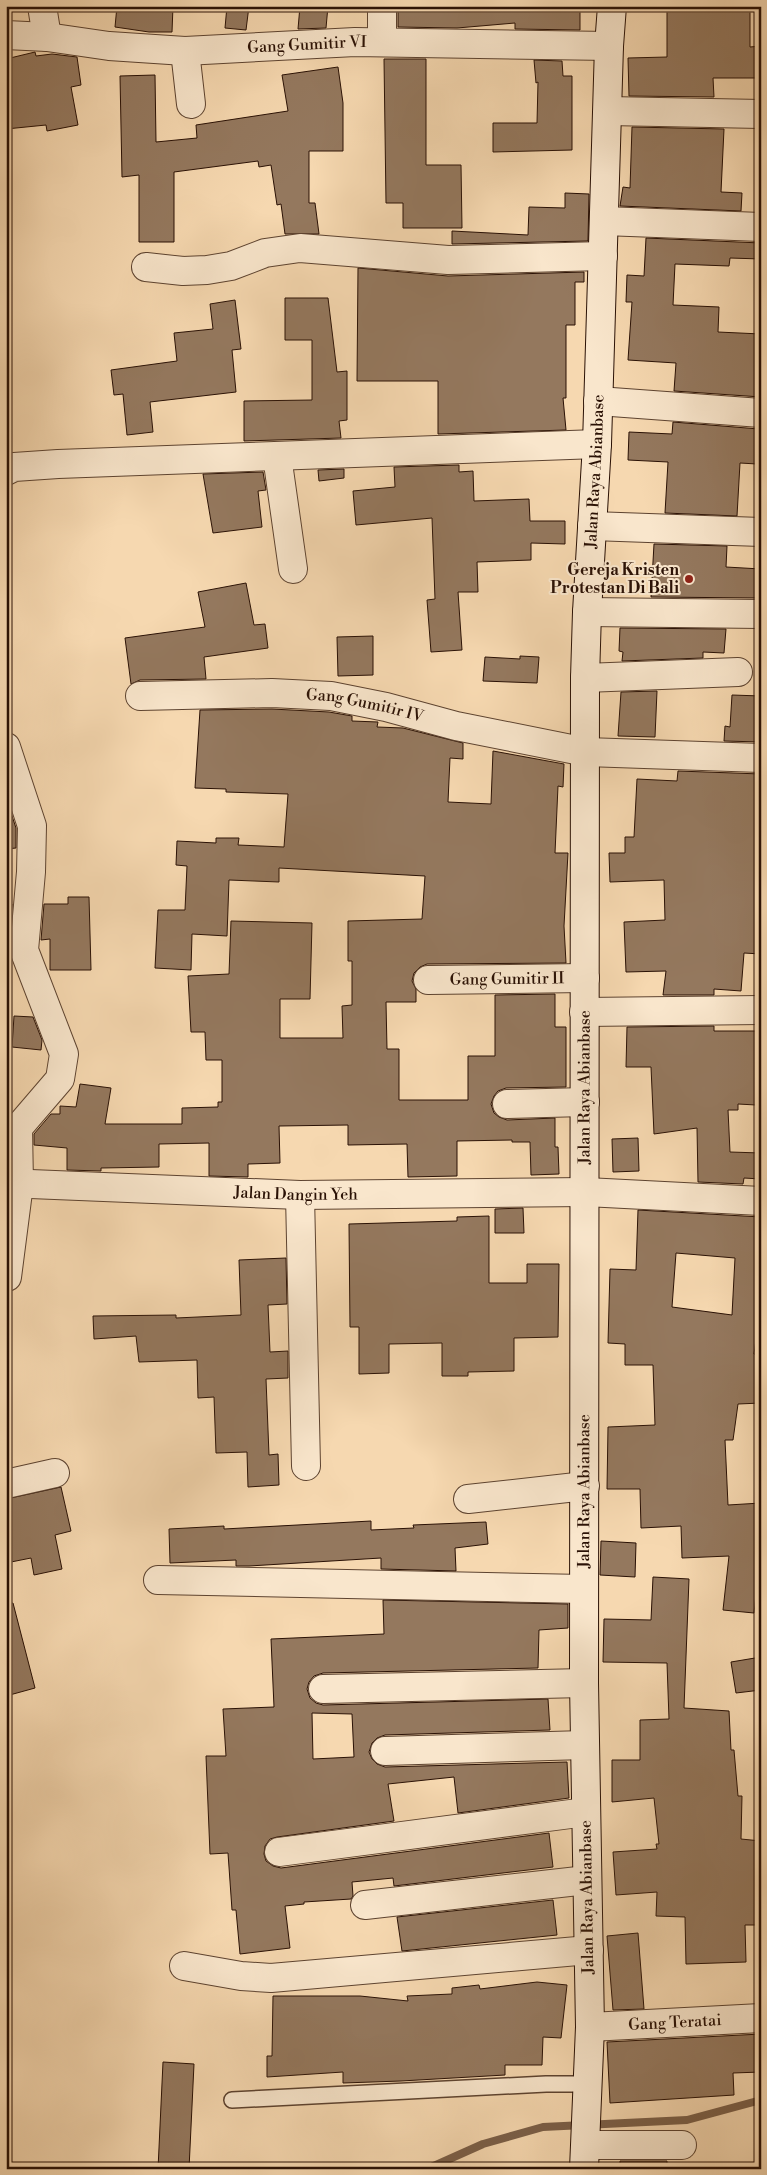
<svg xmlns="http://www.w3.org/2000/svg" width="767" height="2175" font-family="'Libre Bodoni',serif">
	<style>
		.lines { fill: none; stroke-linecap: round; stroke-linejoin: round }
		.stream { stroke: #7b6049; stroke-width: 8 }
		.building { fill: #94785e; stroke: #2a1105; fill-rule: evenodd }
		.service-casing { stroke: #5d4330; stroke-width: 18 }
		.minor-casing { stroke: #5d4330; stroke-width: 30 }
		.tertiary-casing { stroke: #5d4330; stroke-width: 30 }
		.secondary-casing { stroke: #2a1105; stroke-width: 30 }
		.service { stroke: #f9e6cc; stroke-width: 15 }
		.minor { stroke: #f9e6cc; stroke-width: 28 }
		.tertiary { stroke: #f9e6cc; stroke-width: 28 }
		.secondary { stroke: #f9e6cc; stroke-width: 28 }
		.poi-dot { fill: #8f2418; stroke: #f9e6cc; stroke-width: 2 }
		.labels { text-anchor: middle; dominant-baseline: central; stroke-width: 4; stroke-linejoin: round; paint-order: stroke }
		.street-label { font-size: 16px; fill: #2a1105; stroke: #f9e6cc }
		.poi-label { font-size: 16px; font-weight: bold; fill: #2a1105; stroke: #f9e6cc; text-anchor: end }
	</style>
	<rect width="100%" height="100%" fill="#f6d8b0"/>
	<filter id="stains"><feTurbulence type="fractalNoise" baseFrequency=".004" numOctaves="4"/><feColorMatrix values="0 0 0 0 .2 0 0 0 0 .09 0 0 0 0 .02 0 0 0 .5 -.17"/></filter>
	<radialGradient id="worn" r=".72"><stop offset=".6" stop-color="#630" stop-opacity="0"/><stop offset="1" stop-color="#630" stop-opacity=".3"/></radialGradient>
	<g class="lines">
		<path class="stream" d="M427,2169l56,-25 60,-17 144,-7 74,-20"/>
	</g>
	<path class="building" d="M117,6h56l-1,26h-23l-34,-5z
		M227,6h22l-3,24 -21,-2z
		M300,6h28l-2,22 -28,1z
		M398,6h182v24l-65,-1v-6l-58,5 -59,-1z
		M667,6h83v41l11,-1v32h-48l1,19 -85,-1 -1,-38 39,-1z
		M35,52l1,4 16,-2 25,3 4,28 -10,2 7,38 -31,6 -1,-6 -40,4v-70z
		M384,59h42v106h35l1,63h-59v-25h-17z
		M534,60l28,1 1,15h9v74l-79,2v-29h44l1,-41 -2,1z
		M338,67l5,36v48h-34v52h6l4,31h-34l-4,-30 -4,1 -6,-40 -12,2 -1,-6 -84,11v70h-35v-67l-17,2 -2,-101 35,-1 1,67 41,-4 -1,-13 92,-14 -6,-36z
		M632,127l92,2 -3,63 21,1 -1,18 -121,-5 3,-19 7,1z
		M565,193l24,1 -1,47 -136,3v-13l76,4 1,-28 36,1z
		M646,238l115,5v16l-31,-1 -1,8 -54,-2 -2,41 46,2 -1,25 43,2v63l-87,-6 2,-28 -48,-3 4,-58h-6l1,-27 17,1z
		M358,268l90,8 136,-4v10h-9v43h-9v73h-3l3,32 -128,4v-53h-81z
		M285,298h43l9,74 10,-1v49l-8,1 2,17 -97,3v-40l68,-1v-60h-27z
		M235,300l6,49 -9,1 4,42 -86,10 3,30 -26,3 -4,-41 -9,1 -3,-25 66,-9 -3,-28 39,-4 -3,-25z
		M673,422l86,7 -2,35 -17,-1 -3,53 -72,-3 3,-51 -40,-2 1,-28 43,2z
		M459,465v7l14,-1 1,30 55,-2 1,22h35v23l-34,-1v17l-54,2 1,30h-20l4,58 -31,2 -4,-52 8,-1 -3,-81 -76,7 -3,-34 42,-4 -1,-20z
		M344,469v9l-25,3 -1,-11z
		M263,472l3,18 -8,1 4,36 -49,6 -10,-59z
		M654,544l73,2 -1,21 35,2v29l-110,-1z
		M246,583l8,42 11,-1 3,24 -64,9 2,22 -66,1 -9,4 -6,-46 80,-11 -7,-35z
		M620,628l106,1 -2,24 -21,-1v6l-81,3 1,-9 -4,-1z
		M373,636v39l-35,1 -1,-39z
		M520,656l19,1 -2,26 -54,-2 2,-24 35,2z
		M657,691l-2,46 -37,-1 3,-44z
		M732,695l29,1v46l-37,-1 1,-15 5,1z
		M272,709l57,3 23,4v5l26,1 -1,5 26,1 60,15v16l-13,-1 -2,44 43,2 2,-53 71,13 -1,23 -5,-1 -3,67h13l-4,73 2,37 -139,1 -7,3 -6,6 -2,8 4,8v13h-30l1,47h12v51h69v-44h27v-61l60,-1v33h11v60l-60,1 -8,3 -4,5 -3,8 3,9 5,4 8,3 48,-2v29h3l1,27 -28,1 -1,-33h-18v-2l-55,1v35l-49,1 -1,-33 -59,1v-20l-69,1 1,37 -32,1v13l-39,-1v-33l-50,1v23l-58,1v3l-34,-1v-22l-33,-3v-11l17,-20h9v-8l16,1 4,-23 31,4 -6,36h77v-16l36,-1v-5h4v-42h-16l-1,-28h-14l-3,-56 41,-2 2,-53 81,2 -2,76h-30v39h63l-1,-32 10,-1v-44h-4v-40l74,-2 3,-43 -146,-8v14l-50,-2 -2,56 -35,-2 -1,36 -36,-2 3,-58h27l2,-44 -11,-1 1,-24 39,2v-5h23l-1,7 46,2 4,-53 -62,-2v-3l-31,-1 5,-78z
		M678,771l83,3v82h-2l2,98 -17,-1 -3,38 -27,-2v6h-51l3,-24 -40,1 -2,-50 41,-2 -1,-40 -54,2 -1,-29h16v-16h9l3,-58 40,2z
		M6,798l10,30v20l-10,1z
		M68,897h21l2,73h-41v-31l-9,1 3,-36h24z
		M6,904h6l-3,37 -3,1z
		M14,1016l19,1 9,23 -1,10 -29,-3z
		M714,1026v5h42v74l-18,-1v6h-10l2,42 31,1v26l-17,-1 -1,6 -45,-2 -1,-54 -43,6 -3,-67h-25l1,-40z
		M638,1138l1,33 -26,1 -1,-33z
		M523,1208l1,25h-29v-24z
		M638,1210l123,7v86l-7,51h7v49l-23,1 -5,36h-8l3,65 33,-2v44l-7,66 -31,-3 6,-54 -47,2 -1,-32 -40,2 -1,-39h-33l1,-62 47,-2 -2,-60h-28v-21l-17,-1 2,-74 26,1zM676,1253l59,5 -3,57 -60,-8z
		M489,1216v67h38v-19h32l-1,73 -44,1v33l-46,1v4h-26v-33l-53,1v29l-30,1v-47h-9l-1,-103 108,-3v-4z
		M286,1258l1,46 -19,1 2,47 18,-1v27l-22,1 3,76 9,-1 1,31 -31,2 -1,-35 -31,1 -2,-56 -16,1 -1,-38 -58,2 -3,-26 -42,3 -1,-23 83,-1v3l65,-3 -2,-55z
		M61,1487l10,44 -16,4 7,34 -28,6 -3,-17 -25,5v-64z
		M371,1521v9l43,-2 -1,-3 73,-3 2,22 -33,4 1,23 -75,-2v-11l-132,8h-13v-6l-66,3 -1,-34 55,-3v3z
		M601,1541l35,2 -1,34 -35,-2z
		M653,1577l36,2 -5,129 45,3 2,39h3l4,46h4l-1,43 20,2v84h-16l1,37 -60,2 -1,-47 -29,-1 1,-24 -41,3 -3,-43 44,-3 -1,-5h3l-5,-46 -42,4v-42h28v-40l29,-1 -2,-56 -64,-1 1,-43 47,1z
		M383,1600l185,4v24l-29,2 -1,38 -215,5 -9,3 -5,6 -2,7 3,9 6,5 7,2 225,-6 2,31 -165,5 -8,3 -5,5 -3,9 3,7 5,5 8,3 182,-5 2,36 -111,15 -4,-36 -66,7 6,37 -117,16 -7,2 -5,7 -1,8 2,7 7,5 8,2 268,-35 4,34 -159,19 -1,-8 -41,4 1,14 -2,3 -47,3v2l-19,2 5,42 -50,6 -4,-44h-4l-4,-57 -18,1 -4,-98h20l-3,-47 51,-2 -3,-68 113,-5zM312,1713l40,1 2,43 -41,2z
		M13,1603l22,85 -29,8v-92z
		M761,1657v33l-25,3 -5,-31z
		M553,1900l4,35 -155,16 -5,-34z
		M638,1933l6,76 -31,1 -6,-74z
		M537,1982l30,3 -6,53 -18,-1 -1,28h-37v10l-104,6 -58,2v-11l-76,5v-21h5l1,-60h87l48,5 -1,-5 45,-2v-6l27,-3 1,4z
		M761,2034v38l-28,1 1,22 -124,8 -3,-61z
		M163,2062l31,2 -5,105h-31z
		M620,2161h47v8h-47z"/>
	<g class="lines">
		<g class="service-casing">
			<path id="service" d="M232,2100l314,-16h42"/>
		</g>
		<g class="minor-casing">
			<g id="minor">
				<path d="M42,6l5,31"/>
				<path id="s1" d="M6,35l41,2 62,9 76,5 170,-9 254,4"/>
				<path d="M382,42v-36"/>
				<path d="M185,51l6,53"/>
				<path d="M608,111l153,3"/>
				<path d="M604,221l157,6"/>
				<path d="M146,267l37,4 24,-1 24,-4 34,-13 35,-5 148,12 155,-4"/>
				<path d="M598,401l163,12"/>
				<path d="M277,456l16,113"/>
				<path d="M6,471l8,-4 44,-3 539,-20"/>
				<path d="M592,526l169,6"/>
				<path d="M587,612l174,2"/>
				<path d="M585,678l153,-6"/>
				<path id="s2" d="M140,696l132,-3 59,3 55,11 70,19 130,26 175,6"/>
				<path d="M6,747l26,79 -1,46 -7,78 40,104 -4,25 -42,49 1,56 -12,93"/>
				<path id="s3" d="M428,980l157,-2"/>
				<path d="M584,1012l177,-2"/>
				<path d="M507,1104l78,-2"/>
				<path id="s4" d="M6,1183l294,12 286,-3"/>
				<path d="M300,1195l6,271"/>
				<path d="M6,1484l49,-11"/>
				<path d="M468,1499l117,-13"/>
				<path d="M158,1580l426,9"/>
				<path d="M323,1689l261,-6"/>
				<path d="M385,1751l199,-6"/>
				<path d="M279,1852l307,-40"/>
				<path d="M365,1905l222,-25"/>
				<path d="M184,1966l57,10 30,2 318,-28"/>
				<path id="s5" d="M590,2027l171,-9"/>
				<path d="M586,2145h96"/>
			</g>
		</g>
		<g class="tertiary-casing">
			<path id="tertiary" d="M586,1192l175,9"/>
		</g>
		<g class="secondary-casing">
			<g id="secondary">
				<path id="s6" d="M584,2169l6,-142 -6,-344 1,-1005 2,-66 10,-168 12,-398 3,-40"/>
			</g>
		</g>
		<use href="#service" class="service"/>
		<use href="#minor" class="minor"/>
		<use href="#tertiary" class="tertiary"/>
		<use href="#secondary" class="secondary"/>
	</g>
	<circle class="poi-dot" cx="689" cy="579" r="5"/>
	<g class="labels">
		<g class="street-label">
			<text stroke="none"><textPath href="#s1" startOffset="302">Gang Gumitir VI</textPath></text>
			<text stroke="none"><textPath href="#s6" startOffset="1698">Jalan Raya Abianbase</textPath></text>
			<text stroke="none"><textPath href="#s2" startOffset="226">Gang Gumitir IV</textPath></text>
			<text stroke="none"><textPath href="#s3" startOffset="79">Gang Gumitir II</textPath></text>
			<text stroke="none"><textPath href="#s6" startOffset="1082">Jalan Raya Abianbase</textPath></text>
			<text stroke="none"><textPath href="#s4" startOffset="290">Jalan Dangin Yeh</textPath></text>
			<text stroke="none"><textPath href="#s6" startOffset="678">Jalan Raya Abianbase</textPath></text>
			<text transform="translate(587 1897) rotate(-91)">Jalan Raya Abianbase</text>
			<text stroke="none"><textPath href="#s5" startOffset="85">Gang Teratai</textPath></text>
		</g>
		<g class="poi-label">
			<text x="679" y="570">Gereja Kristen<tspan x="679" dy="18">Protestan Di Bali</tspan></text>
		</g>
	</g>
	<rect width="767" height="2175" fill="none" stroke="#f6d8b0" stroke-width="25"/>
	<rect x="8" y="8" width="752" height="2160" fill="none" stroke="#2a1105" stroke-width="2.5"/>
	<rect x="12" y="12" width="742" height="2150" fill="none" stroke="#2a1105"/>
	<rect width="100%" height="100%" filter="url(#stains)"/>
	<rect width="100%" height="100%" fill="url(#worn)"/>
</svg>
